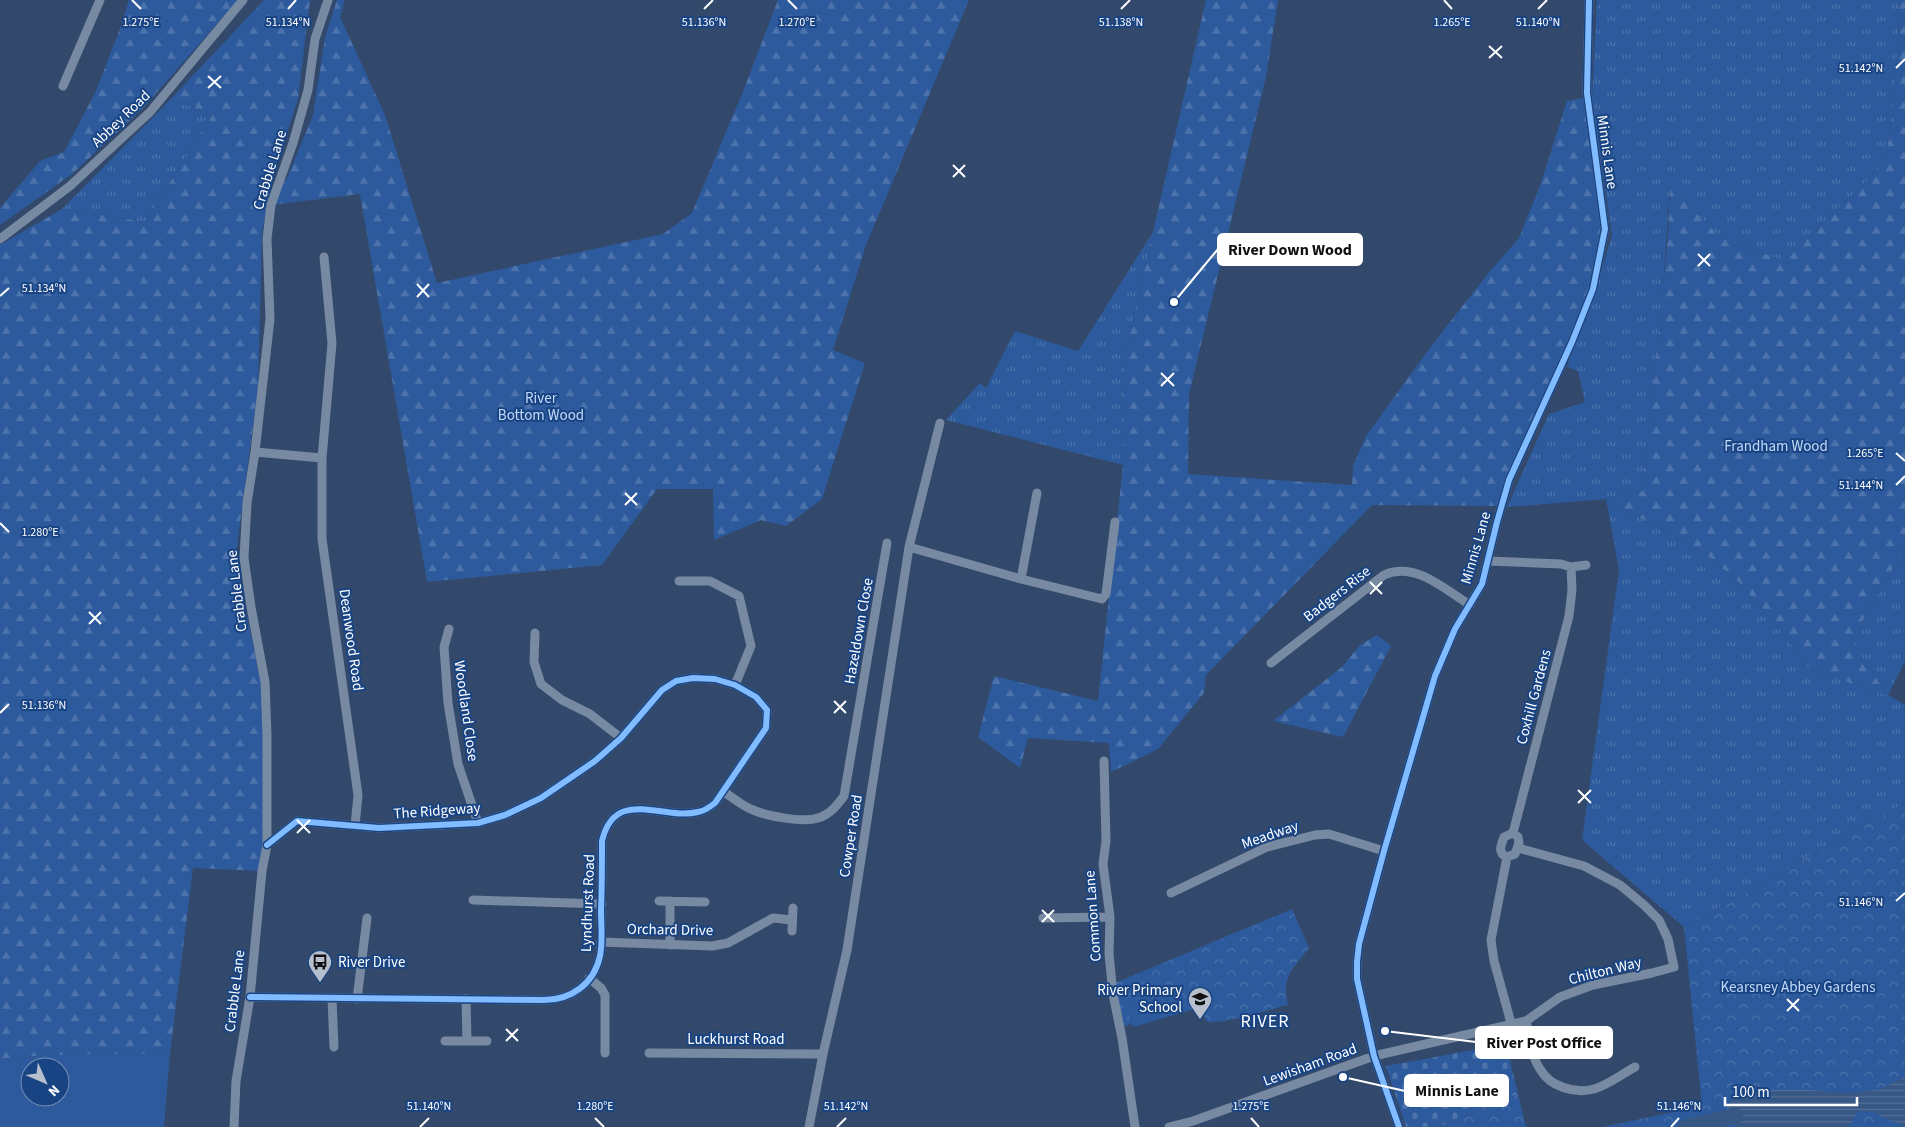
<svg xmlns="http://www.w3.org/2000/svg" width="1905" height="1127" font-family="'Source Sans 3',sans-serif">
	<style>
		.grass { fill: url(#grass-tufts) }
		.forest { fill: url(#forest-firs) }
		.cemetery { fill: url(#cemetery-stones) }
		.park { fill: url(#park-crowns) }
		.pitch { fill: #2d5a9c; fill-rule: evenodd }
		.water { fill: url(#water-rules) }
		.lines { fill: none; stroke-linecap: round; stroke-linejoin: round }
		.river { stroke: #375785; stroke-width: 16 }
		.minor { stroke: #7889a2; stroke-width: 9 }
		.cycleway-casing { stroke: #194484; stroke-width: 9 }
		.cycleway { stroke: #80bcff; stroke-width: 6 }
		.ticks { fill: none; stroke: #fff; stroke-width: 2 }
		.labels { text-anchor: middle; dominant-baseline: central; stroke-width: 4; stroke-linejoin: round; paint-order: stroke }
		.street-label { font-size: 15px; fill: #fff; stroke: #194484 }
		.park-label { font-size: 15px; fill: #c3daf9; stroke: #194484 }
		.poi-label { font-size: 15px; fill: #fff; stroke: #194484; text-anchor: start }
		.quarter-label { font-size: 18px; letter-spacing: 1px; fill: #fff; stroke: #194484 }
		.ticks-label { font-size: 12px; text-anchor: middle; fill: #fff; stroke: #194484; stroke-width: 4; stroke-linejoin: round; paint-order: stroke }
		.leader { fill: none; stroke: #fff; stroke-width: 2 }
		.callout-dot { fill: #fff; stroke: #194484; stroke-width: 2 }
		.callout { fill: #fff; stroke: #fff; stroke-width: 2 }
		.callout-label { font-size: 16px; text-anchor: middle; font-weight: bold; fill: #111 }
	</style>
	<defs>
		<pattern id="grass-tufts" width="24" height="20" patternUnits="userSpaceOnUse" patternTransform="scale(1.25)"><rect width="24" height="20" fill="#2d5a9c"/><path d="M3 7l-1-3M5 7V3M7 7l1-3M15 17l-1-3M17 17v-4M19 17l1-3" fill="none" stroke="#4c73ab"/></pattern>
		<pattern id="forest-firs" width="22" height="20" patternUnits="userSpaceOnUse" patternTransform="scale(1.25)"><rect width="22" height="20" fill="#2d5a9c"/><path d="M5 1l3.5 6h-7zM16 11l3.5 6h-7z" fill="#4c73ab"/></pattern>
		<pattern id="cemetery-stones" width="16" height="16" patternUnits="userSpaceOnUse" patternTransform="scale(1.25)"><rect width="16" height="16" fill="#2d5a9c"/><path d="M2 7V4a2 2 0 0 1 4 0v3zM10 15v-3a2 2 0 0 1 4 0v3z" fill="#4c73ab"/></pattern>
		<pattern id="park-crowns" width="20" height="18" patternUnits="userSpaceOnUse" patternTransform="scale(1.25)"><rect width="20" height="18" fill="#2d5a9c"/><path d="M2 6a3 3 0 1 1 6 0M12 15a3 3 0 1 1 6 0" fill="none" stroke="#4c73ab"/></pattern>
		<pattern id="water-rules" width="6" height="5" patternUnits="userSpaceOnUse" patternTransform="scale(1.25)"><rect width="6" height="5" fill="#375785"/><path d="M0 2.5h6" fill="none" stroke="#557097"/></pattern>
	</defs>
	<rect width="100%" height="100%" fill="#32496c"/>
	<path class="grass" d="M1597,0h303l-6,103 -9,60 -101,98 -63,-23 -51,-51 -8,114 -19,190 -37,8 96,52 36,30 37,43 35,45 77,26 -36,-54 54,-94v114l-17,34 17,10v98l-221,124 -102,-87 37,-270 -13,-71 -99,8 42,-93 36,-12 -7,-31 -11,-4 29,-77 16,-55 -20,-136z
		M170,100l43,14 -68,108 -83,-13z
		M1153,232l-32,140 2,93 -177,-45 34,-37 6,5 29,-57 63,20z"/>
	<path class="forest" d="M129,0h109l-95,108 -71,66 -72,51v-17l40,-47 24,-9 32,-61 25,-65z
		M264,0h46l-12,99 -23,70 -13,62 -4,158 -23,171 28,132 4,153 -5,26 -69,-3 -23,186 -120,1 -50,4v-814l62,-36 83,13 68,-108 -43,-14z
		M337,0h8l-5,17 45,98 52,168 226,-49 29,-21 52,-124 34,-89h191l-103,245 -33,105 32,13 -43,136 -36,27 -25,-6 -47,20 -1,-51h-56l-55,76 -175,17 -67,-388 -89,11 17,-29 25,-61 12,-77z
		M1206,0h72l-12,77 -77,317 -1,80 164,11 1,-19 13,-30 63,-87 61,-78 29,-33 21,-52 27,-85 17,-3 21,131 -12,60 -92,217 -129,-1 -166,170 -2,18 -46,56 -47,23 -2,-29 -81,-5 -8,30 -42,-31 16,-61 104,25 25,-236 -2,-93z
		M1900,0h5v547l-54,94 37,55 -78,-27 -35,-45 -37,-43 -36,-30 -96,-52 37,-8 25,-256 2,-49 51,52 63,23 101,-98 9,-60z
		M1377,635l14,11 -48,91 -70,-16 69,-54 18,-22z"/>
	<path class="cemetery" d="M1506,1044l12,50 -80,33h-32l-20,-61z"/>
	<path class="park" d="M1905,803v324h-303l100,-21 -18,-179z
		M1292,909l17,39c-16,21 -28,28 -21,57 -15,3 -71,22 -82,16l-5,-14 -23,7 -6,-21 -44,12 4,18 -9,4 -8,-44z
		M1518,1094l8,33h-88z"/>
	<path class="pitch" d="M1173,993l5,21 -45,13 -6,-22z
		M170,1054l-6,73h-164v-68l50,-4zM30,1067h30v30h-30z"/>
	<path class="water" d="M1905,1077v50l-32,-15 -15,-1 -9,16h-112l-9,-22 9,-10 26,-5h48l33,3 34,-3z"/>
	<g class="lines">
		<path class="river" d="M1686,1127l49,-11"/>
		<path class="minor" d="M63,86l37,-86
			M0,239l70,-53 80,-74 93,-112
			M324,257l8,86 -10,115v81l36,256 -3,31
			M255,452l67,6
			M909,547l112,32 81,20 4,-5 9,-72
			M1488,561l73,3 10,3 15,-2
			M1021,579l16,-86
			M679,581h31l29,15 12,50 -16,39
			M449,629l-5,18 4,56 10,61 20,59
			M535,633l-1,29 7,22 21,16 28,14 31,24
			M1271,663l113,-88c31,-14 60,14 86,30
			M1104,761l2,80 -3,23 7,53 -1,37 4,40 9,44 13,89
			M723,791c10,7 19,15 30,19 14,6 50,13 65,8 12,-3 19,-13 26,-22l43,-253
			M1513,833l56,-217 3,-26 -1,-23
			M1513,833l5,4 1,6 -4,11 -8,3c-10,-4 -6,-12 -3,-20z
			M1507,857l-16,83 3,21 17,62
			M1171,893l96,-46 48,-12 14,-1 55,17
			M473,900l129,4
			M659,901l46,1
			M670,901v44
			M1043,918l67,-1
			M792,931l1,-23
			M601,942l111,4 16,-3 45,-25 19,2
			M589,978l12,10 4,7v58
			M250,997l294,3c27,0 50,-16 56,-44 3,-14 1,-31 1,-46 1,-23 1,-46 1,-69 13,-55 61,-20 96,-29 7,-1 12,-5 17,-9l51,-75 1,-18 -11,-13 -21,-12 -20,-6 -22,-1 -17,3 -14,9 -41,48 -26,23 -54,37 -36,17 -27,8 -99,5 -82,-7 -30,24
			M332,999l2,48
			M357,999l10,-81
			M466,999l1,42
			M1526,1021c4,16 5,35 14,48 10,18 35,25 54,20 14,-4 28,-15 41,-22
			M445,1041h42
			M649,1053l174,1
			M234,1127l2,-46 14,-84 12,-126 5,-26v-110l-2,-53 -14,-75 -7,-49 3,-55 8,-51 15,-133 -3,-80 4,-34 22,-62 15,-53 7,-51 13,-39
			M809,1127l14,-73 24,-104 62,-403 31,-124
			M1169,1127l24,-6 181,-65 152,-35 34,-24 33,-12 59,-12 22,-6 -6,-28 -9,-19 -15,-15 -24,-20 -36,-19 -66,-18
			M1399,1127l-25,-71 -17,-77v-17l2,-18 25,-93 51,-175 20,-47 27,-45 15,-62 12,-42 63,-138 21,-53 12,-60 -18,-136 2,-93"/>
		<g class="cycleway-casing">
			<path id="cycleway" d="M250,997l294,3c27,0 50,-16 56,-44 3,-14 1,-31 1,-46 1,-23 1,-46 1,-69 13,-55 61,-20 96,-29 7,-1 12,-5 17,-9l51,-75 1,-18 -11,-13 -21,-12 -20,-6 -22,-1 -17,3 -14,9 -41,48 -26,23 -54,37 -36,17 -27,8 -99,5 -82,-7 -30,24
				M1399,1127l-25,-71 -17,-77v-17l2,-18 25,-93 51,-175 20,-47 27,-45 15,-62 12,-42 63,-138 21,-53 12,-60 -18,-136 2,-93"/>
		</g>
		<use href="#cycleway" class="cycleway"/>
	</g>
	<path class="ticks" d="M132,0l9,9M788,0l9,9M1444,0l8,9M288,9l8,-9M704,9l9,-9M1121,9l9,-9M1538,9l9,-9M1489,46l13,12M1489,58l13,-12M1896,68l9,-9M208,76l13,12M208,88l13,-12M953,165l12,12M953,177l12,-12M1698,254l12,12M1698,266l12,-12M417,284l12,13M0,296l9,-8M417,297l12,-13M1161,373l13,13M1161,386l13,-13M1896,453l9,8M1896,485l9,-9M625,493l12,12M625,505l12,-12M0,523l9,9M1370,582l12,12M1370,594l12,-12M89,612l12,12M89,624l12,-12M834,701l12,12M0,713l9,-9M834,713l12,-12M1578,790l13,13M1578,803l13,-13M297,820l13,13M297,833l13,-13M1896,901l9,-8M1042,910l12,12M1042,922l12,-12M1787,999l12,12M1787,1011l12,-12M506,1029l12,12M506,1041l12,-12M595,1118l9,9M1251,1118l8,9M420,1127l9,-9M837,1127l9,-9M1671,1127l8,-9"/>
	<defs>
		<g id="bus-pin" transform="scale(1.25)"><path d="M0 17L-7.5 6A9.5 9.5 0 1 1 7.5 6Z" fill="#b7bfcc" stroke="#194484"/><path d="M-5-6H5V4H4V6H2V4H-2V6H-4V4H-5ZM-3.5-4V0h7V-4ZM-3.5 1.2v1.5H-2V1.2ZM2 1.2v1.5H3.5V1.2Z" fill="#111"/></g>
		<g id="school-pin" transform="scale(1.25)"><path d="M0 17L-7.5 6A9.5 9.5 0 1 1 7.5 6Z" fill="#b7bfcc" stroke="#194484"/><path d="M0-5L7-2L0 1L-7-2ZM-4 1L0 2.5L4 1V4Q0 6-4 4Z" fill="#111"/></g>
	</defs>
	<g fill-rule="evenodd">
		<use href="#bus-pin" x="320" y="962"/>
		<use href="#school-pin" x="1200" y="999"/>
	</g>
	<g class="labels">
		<g class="street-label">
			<text transform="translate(121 119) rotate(-44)">Abbey Road</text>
			<text transform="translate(1607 152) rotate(82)">Minnis Lane</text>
			<text transform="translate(270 170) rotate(-73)">Crabble Lane</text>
			<text transform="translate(1476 548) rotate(-74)">Minnis Lane</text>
			<text transform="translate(237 591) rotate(-97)">Crabble Lane</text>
			<text transform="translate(1337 594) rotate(-38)">Badgers Rise</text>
			<text transform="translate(859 631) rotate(-80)">Hazeldown Close</text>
			<text transform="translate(351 640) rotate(82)">Deanwood Road</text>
			<text transform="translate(1534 697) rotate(-75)">Coxhill Gardens</text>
			<text transform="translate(466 711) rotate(82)">Woodland Close</text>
			<text transform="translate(437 811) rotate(-4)">The Ridgeway</text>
			<text transform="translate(1270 835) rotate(-19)">Meadway</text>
			<text transform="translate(851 836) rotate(-81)">Cowper Road</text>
			<text transform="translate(588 903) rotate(-88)">Lyndhurst Road</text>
			<text transform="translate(1093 916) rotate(-94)">Common Lane</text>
			<text transform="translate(670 930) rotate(1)">Orchard Drive</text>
			<text transform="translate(1605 971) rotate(-14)">Chilton Way</text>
			<text transform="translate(235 991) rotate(-83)">Crabble Lane</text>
			<text x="736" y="1039">Luckhurst Road</text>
			<text transform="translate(1310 1065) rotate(-20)">Lewisham Road</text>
		</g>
		<g class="park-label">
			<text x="541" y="398">River<tspan x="541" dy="17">Bottom Wood</tspan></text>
			<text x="1776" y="446">Frandham Wood</text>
			<text x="1798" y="987">Kearsney Abbey Gardens</text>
		</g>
		<g class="poi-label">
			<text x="338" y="962">River Drive</text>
			<text x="1182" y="990" text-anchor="end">River Primary<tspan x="1182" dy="17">School</tspan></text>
		</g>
		<g class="quarter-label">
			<text x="1265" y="1021">RIVER</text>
		</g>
	</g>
	<g class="ticks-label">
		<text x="141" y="26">1.275°E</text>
		<text x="288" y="26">51.134°N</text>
		<text x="704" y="26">51.136°N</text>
		<text x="797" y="26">1.270°E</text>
		<text x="1121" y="26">51.138°N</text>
		<text x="1452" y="26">1.265°E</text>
		<text x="1538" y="26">51.140°N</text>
		<text x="1861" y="72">51.142°N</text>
		<text x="44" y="292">51.134°N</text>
		<text x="1865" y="457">1.265°E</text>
		<text x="1861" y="489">51.144°N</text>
		<text x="40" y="536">1.280°E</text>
		<text x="44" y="709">51.136°N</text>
		<text x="1861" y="906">51.146°N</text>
		<text x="1679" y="1110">51.146°N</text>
		<text x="429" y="1110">51.140°N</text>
		<text x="595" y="1110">1.280°E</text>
		<text x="846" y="1110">51.142°N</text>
		<text x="1251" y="1110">1.275°E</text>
	</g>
	<path class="leader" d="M1174 302L1218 249M1385 1031L1476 1042M1343 1077L1405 1091"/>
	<g class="callout-dot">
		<circle cx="1174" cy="302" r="5"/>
		<circle cx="1385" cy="1031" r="5"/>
		<circle cx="1343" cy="1077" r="5"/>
	</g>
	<g class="callout">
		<rect x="1218" y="234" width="144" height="31" rx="5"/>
		<rect x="1476" y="1027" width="136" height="31" rx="5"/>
		<rect x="1405" y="1075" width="103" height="31" rx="5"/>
	</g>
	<g class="callout-label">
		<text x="1290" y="255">River Down Wood</text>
		<text x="1544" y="1048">River Post Office</text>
		<text x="1457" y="1096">Minnis Lane</text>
	</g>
	<g transform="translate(45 1082) rotate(135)"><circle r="24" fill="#194484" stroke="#758fb5"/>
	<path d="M0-4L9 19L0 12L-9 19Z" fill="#b7bfcc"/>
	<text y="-8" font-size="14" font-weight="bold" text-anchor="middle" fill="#ffffff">N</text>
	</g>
	<path d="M1725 1097v8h132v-8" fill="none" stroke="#ffffff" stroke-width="2.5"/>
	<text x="1732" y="1097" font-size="15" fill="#ffffff" stroke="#194484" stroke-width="4" paint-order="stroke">100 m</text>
</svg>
